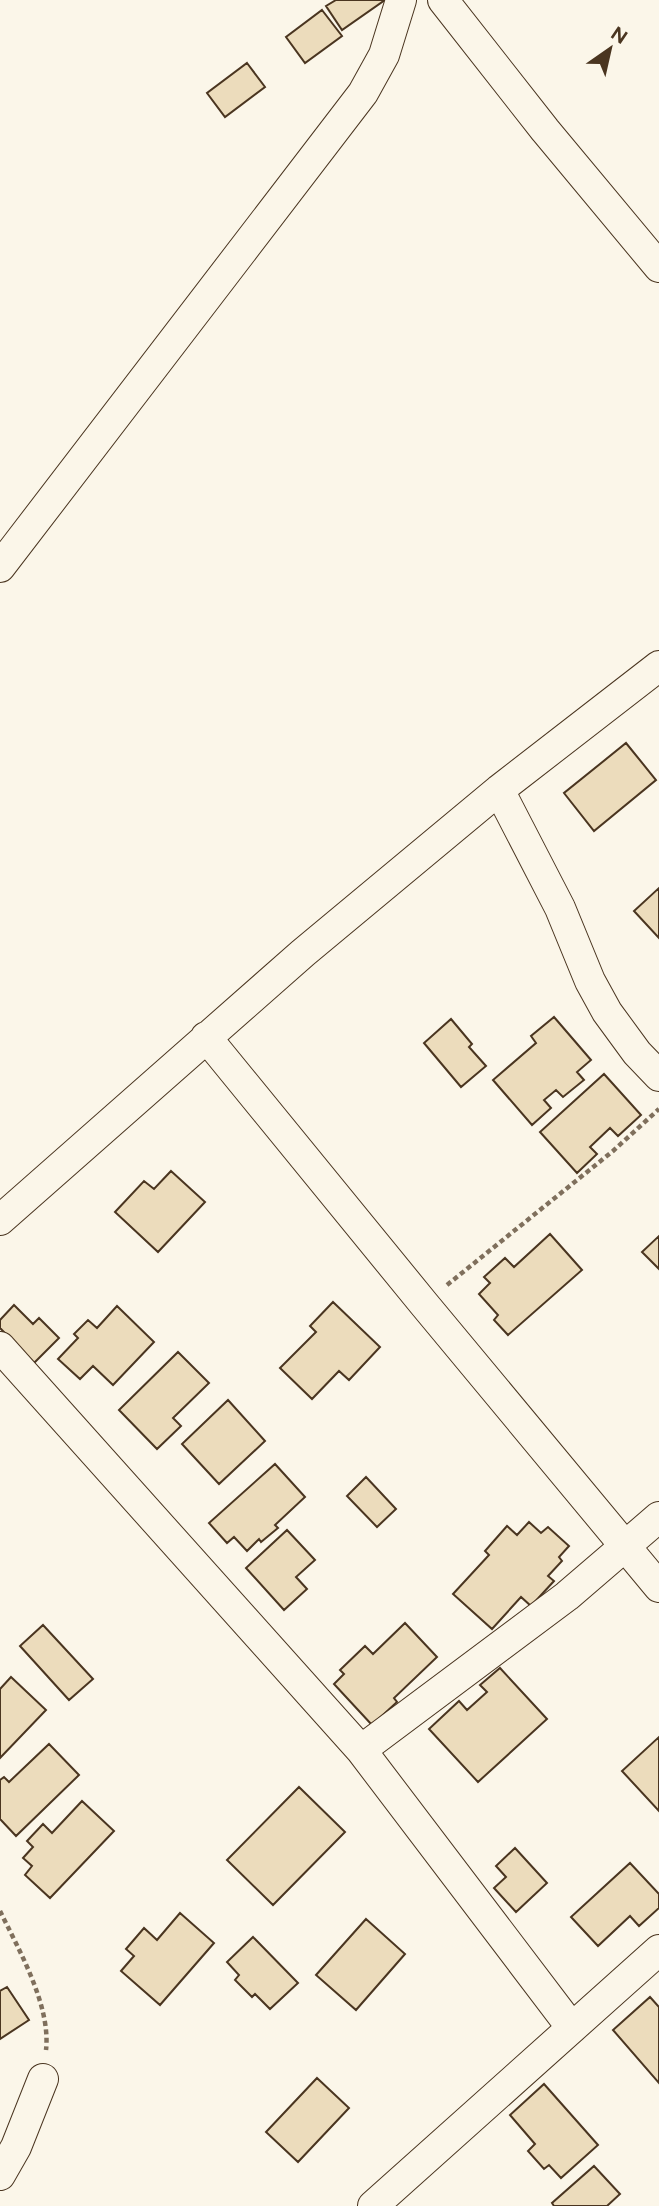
<svg xmlns="http://www.w3.org/2000/svg" width="659" height="2206" font-family="Figtree,sans-serif">
	<style>
		.building { fill: #ecdcbc; stroke: #4a3520; stroke-width: 2 }
		.lines { fill: none; stroke-linecap: round; stroke-linejoin: round }
		.minor-casing { stroke: #4a3520; stroke-width: 32 }
		.path { stroke: #7f6f5c; stroke-width: 4.5; stroke-dasharray: 5 3.5; stroke-linecap: butt }
		.minor { stroke: #fbf6e9; stroke-width: 30 }
	</style>
	<rect width="100%" height="100%" fill="#fbf6e9"/>
	<path class="building" d="M336,0h49l-43,30 -16,-24z
		M322,10l20,26 -37,27 -19,-26z
		M247,63l18,24 -40,30 -18,-24z
		M626,743l30,37 -62,51 -30,-38z
		M659,888v50l-25,-27z
		M554,1017l37,43 -14,12 7,8 -21,17 -7,-7 -12,10 7,8 -19,17 -39,-45 43,-37 -5,-7z
		M451,1019l21,25 -3,3 17,19 -25,21 -37,-44z
		M604,1074l37,41 -23,21 -8,-8 -20,19 7,7 -20,19 -37,-41z
		M171,1171l34,31 -47,50 -43,-40 29,-31 10,8z
		M550,1234l32,36 -74,65 -14,-15 4,-5 -19,-21 11,-11 -6,-6 21,-19 9,9z
		M659,1236v33l-17,-17z
		M333,1302l47,45 -31,33 -10,-9 -27,28 -32,-31 36,-36 -6,-6z
		M14,1305l19,19 6,-6 20,20 -25,25 -34,-35v-8z
		M117,1306l37,36 -41,43 -20,-19 -13,13 -22,-20 20,-21 -4,-4 14,-14 9,8z
		M178,1352l31,31 -36,35 8,8 -24,23 -38,-39z
		M228,1400l37,41 -46,43 -37,-40z
		M275,1464l30,33 -30,28 3,3 -17,14 -2,-3 -12,12 -13,-14 -7,6 -18,-20z
		M366,1477l30,32 -19,18 -30,-31z
		M529,1522l12,11 7,-6 21,19 -10,11 3,4 -14,15 6,5 -23,25 -10,-9 -29,32 -39,-35 36,-39 -4,-4 22,-25 10,9z
		M287,1530l28,30 -19,17 11,12 -23,21 -38,-42z
		M405,1623l32,34 -43,41 3,4 -25,23 -38,-41 10,-10 -4,-4 25,-24 8,8z
		M43,1625l50,54 -24,21 -49,-54z
		M500,1668l47,51 -69,63 -49,-53 30,-28 8,9 20,-18 -7,-7z
		M11,1677l35,33 -46,48v-69z
		M659,1737v74l-37,-40z
		M49,1744l30,31 -63,61 -16,-17v-39l4,-3 5,5z
		M299,1787l46,45 -72,73 -46,-45z
		M82,1801l32,30 -64,67 -25,-23 7,-9 -9,-8 10,-11 -6,-6 16,-17 9,9z
		M515,1848l32,35 -31,29 -22,-24 12,-11 -10,-11z
		M630,1863l29,31v14l-20,18 -9,-10 -32,30 -27,-29z
		M180,1913l34,30 -54,62 -39,-34 13,-15 -8,-7 18,-21 13,12z
		M366,1919l39,35 -49,56 -40,-35z
		M253,1937l45,46 -28,26 -15,-15 -3,3 -17,-17 4,-5 -12,-13z
		M7,1987l22,33 -29,19v-48z
		M650,1997l9,10v76l-46,-53z
		M317,2078l32,30 -51,54 -32,-30z
		M544,2084l54,61 -37,33 -12,-13 -5,4 -16,-18 7,-7 -25,-29z
		M594,2166l26,28 -13,12h-53l-2,-3z"/>
	<g class="lines">
		<g class="minor-casing">
			<path id="minor" d="M443,0l102,130 114,137
				M0,567l363,-474 21,-38 17,-55
				M499,790l61,118 30,73 17,31 30,41 22,23
				M206,1037l218,267 235,283
				M0,1220l303,-267 196,-163 160,-124
				M0,1347l361,403 211,278
				M361,1750l206,-154 92,-79
				M0,2175l16,-28 27,-68
				M373,2206l286,-256"/>
		</g>
		<path class="path" d="M447,1285l166,-134 46,-42
			M0,1911c19,39 51,95 46,139"/>
		<use href="#minor" class="minor"/>
	</g>
	<g transform="translate(610 49) rotate(34)" stroke="#fbf6e9" stroke-width="5" paint-order="stroke">
	<path d="M0-5L12 26L0 18L-12 26Z" fill="#4a3520"/>
	<text y="-10" font-size="19" font-weight="bold" text-anchor="middle" fill="#4a3520">N</text>
	</g>
</svg>
